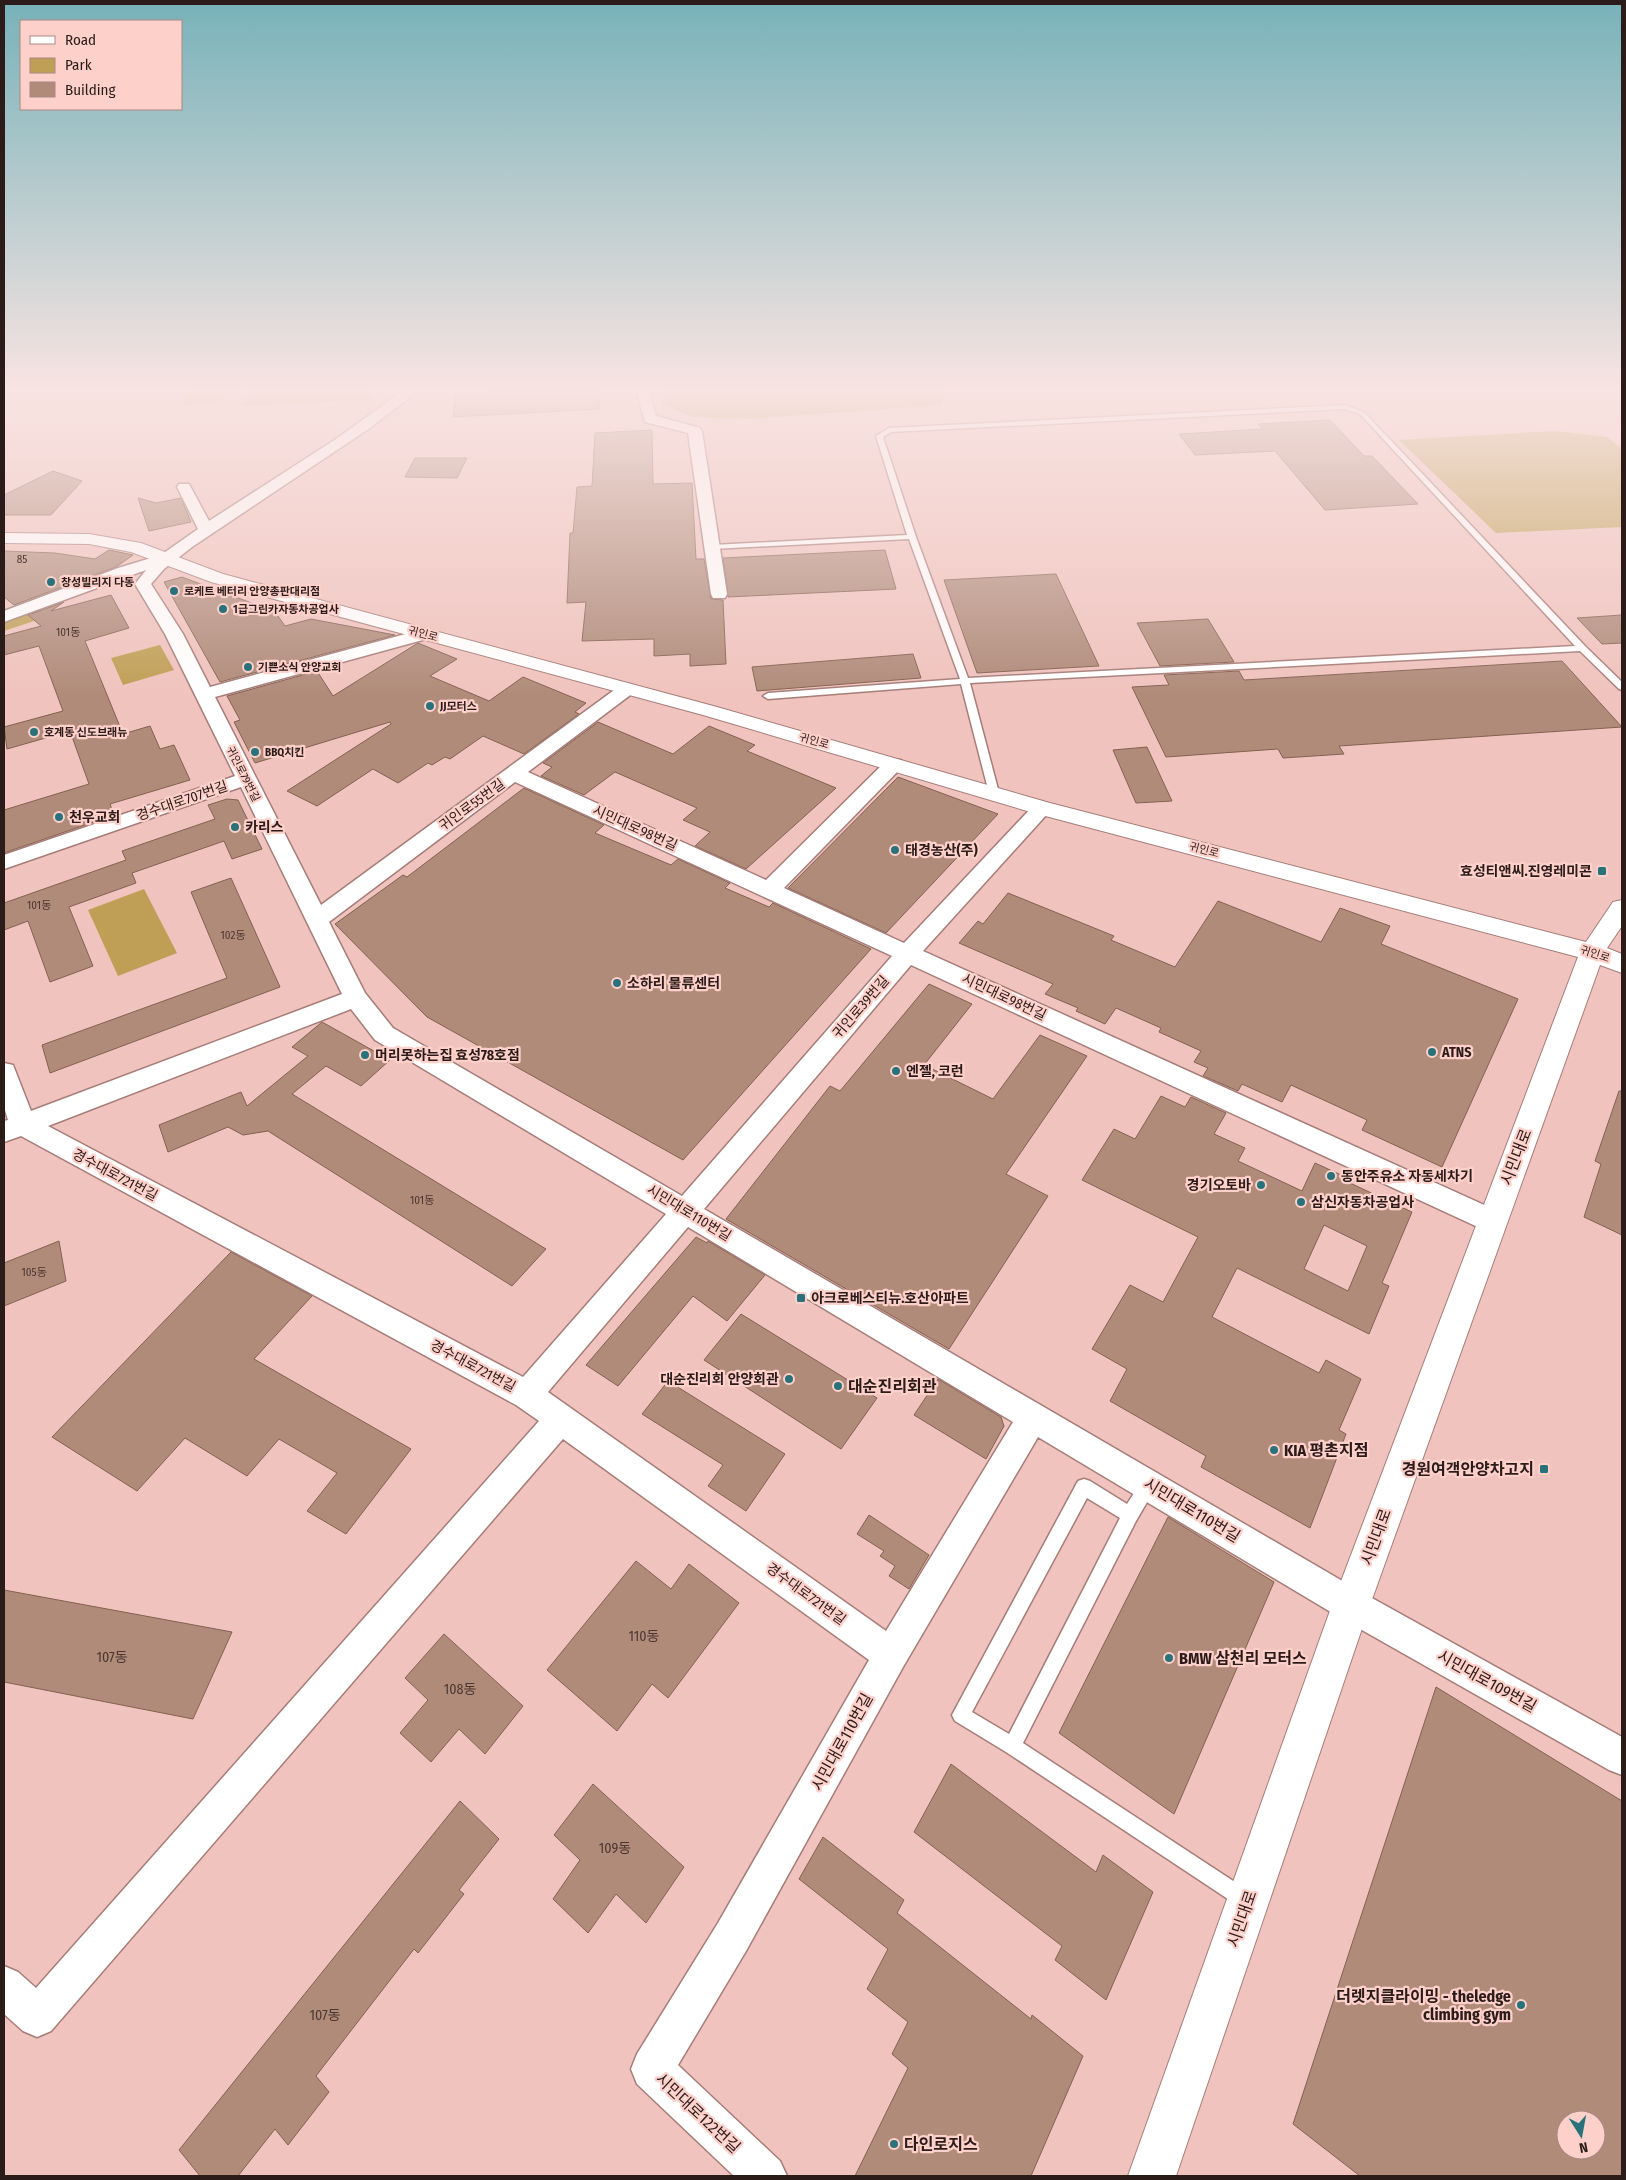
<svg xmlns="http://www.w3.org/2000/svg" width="1626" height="2180" font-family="'Fira Sans Condensed','Noto Sans KR',sans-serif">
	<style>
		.green { fill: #bf9f55 }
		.building { fill: #b08b7a; stroke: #836150; fill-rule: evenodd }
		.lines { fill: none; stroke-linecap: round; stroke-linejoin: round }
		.service-casing { stroke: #a67d78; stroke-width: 3 }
		.minor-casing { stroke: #a67d78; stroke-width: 3 }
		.tertiary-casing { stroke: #a67d78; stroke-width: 2 }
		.service { fill: #fff; fill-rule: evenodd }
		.minor { fill: #fff; fill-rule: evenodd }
		.tertiary { fill: #fff; fill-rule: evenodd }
		.poi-dot { fill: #29727b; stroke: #fdd0ca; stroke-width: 2 }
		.labels { text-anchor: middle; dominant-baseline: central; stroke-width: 4.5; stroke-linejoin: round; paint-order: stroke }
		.number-label { font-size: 11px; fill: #4c3731 }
		.far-poi-label { font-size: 11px; font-weight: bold; fill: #2b1b19; stroke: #fdd0ca; text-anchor: start }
		.far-street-label { font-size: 11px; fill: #2b1b19; stroke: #fdd0ca }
		.street-label { font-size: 14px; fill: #2b1b19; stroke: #fdd0ca }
		.poi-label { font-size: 14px; font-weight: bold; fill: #2b1b19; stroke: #fdd0ca; text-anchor: start }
		.near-number-label { font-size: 14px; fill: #4c3731 }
		.near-street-label { font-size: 16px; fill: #2b1b19; stroke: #fdd0ca }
		.near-poi-label { font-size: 16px; font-weight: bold; fill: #2b1b19; stroke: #fdd0ca; text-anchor: start }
	</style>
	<rect width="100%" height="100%" fill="#f0c3be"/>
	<path class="green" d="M189,390h56l-34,14 -29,1z
		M250,390h123l-2,10 -129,6z
		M663,390h285l-7,15 -193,14 -55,-2 -31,-13z
		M1555,431l52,6 15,12v78l-126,6 -97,-93z
		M39,609l7,8 -42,14v-10z
		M160,645l14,25 -51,15 -12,-27z
		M144,889l33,64 -59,23 -30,-66z"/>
	<path class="building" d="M524,390h75l1,19 -147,8 3,-23z
		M1330,420l34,36h8l46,48 -93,6 -50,-59 -80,4 -16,-21 84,-5 -5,-5z
		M652,430l1,54 39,-1 4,76h8l7,40 12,1 3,64 -36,2v-12l-36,2v-17l-72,2 4,-39 -19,1 3,-70h3l4,-46 15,-1 3,-53z
		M415,458h52l-10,20 -52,-1z
		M53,471l29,10 -31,34h-47v-20z
		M138,498l18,5 25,-5 10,24 -42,9z
		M109,550l24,5 -17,12 -102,38 -10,-8v-46l51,2 40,6z
		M885,550l11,39 -168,8 -5,-39z
		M1056,574l43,92 -122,7 -33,-93z
		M182,577l83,31 6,-2 14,20 26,-7 84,16 -175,47 -56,-100z
		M111,595l18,33 -44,13 38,93 27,-8 10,23 14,-4 16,35 -80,24 4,11 -110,38v-43l85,-26 -19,-53 -63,18 -3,-22 59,-16 -24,-65 -35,9v-19l37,-10 -13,-11 36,-13 -13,9z
		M1622,615v28l-20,1 -25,-26z
		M1208,619l26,43 -74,4 -23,-43z
		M418,643l39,16 -27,17 59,25 34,-24 63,26 -11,9 4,2 -55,40 -41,-18 -33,23 -5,-2 -13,8 -4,-2 -30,20 -25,-14 -56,37 -30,-15 104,-67 -1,-2 -135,41 -21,-41 6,-2 -13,-24 90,-25 16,25z
		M913,654l8,24 -164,13 -5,-24z
		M1562,661l60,66 -283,19 5,8 -61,4 -5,-9 -112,8 -34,-70 37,-2 -5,-10 75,-4 5,9z
		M598,722l75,32 36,-28 46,19 -8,6 89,37 -90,81 -51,-23 15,-14 -27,-12 14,-12 -82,-36 -31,23 -43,-19 11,-9 -9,-4z
		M1147,747l25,54 -36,2 -23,-53z
		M898,777l100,37 -112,119 -98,-45z
		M524,788l80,37 -9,8 76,32 7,-6 52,24 -5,5 44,19 4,-4 98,46 -188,211 -256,-143 -92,-93 68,-49 4,2z
		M227,799l11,1 24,49 -30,10 -8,-18 -92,32 4,10 -67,24 24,59 -43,16 -22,-61 -24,9v-27l122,-43 -4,-9 93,-32 -7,-14z
		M231,878l49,109 -230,86 -8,-28 185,-67 -36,-86z
		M1008,893l106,43 -3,4 64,27 43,-66 103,41 19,-34 50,18 -9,18 137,55 -76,168 -80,-37 5,-10 -76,-35 -9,17 -40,-18 -4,7 -35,-15 5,-8 -14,-6 7,-11 -42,-19 2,-4 -45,-20 -11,16 -29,-13 2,-3 -33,-14 8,-10 -94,-41 19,-22 5,3z
		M929,984l43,20 -48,61 69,34 47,-64 47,21 -81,118 42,22 -99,153 -223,-130 104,-133 10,5z
		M322,1022l68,38 -29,26 -35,-20 -34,28 254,155 -34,37 -244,-155 -25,4 -15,-8 -60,25 -9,-27 82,-33 6,14 61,-50 -16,-9z
		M1619,1091h3v144l-38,-18 17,-53 -6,-3z
		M1161,1096l24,11 6,-10 35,16 -12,21 31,14 -7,13 64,30 13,-28 37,17 -2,3 62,29 -30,71 7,3 -20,48 -132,-66 -25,49 107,56 7,-13 35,19 -22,51 7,4 -36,94 -109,-61 5,-11 -96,-55 17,-32 -35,-20 38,-64 33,17 35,-65 -116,-57 32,-51 21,10zM1324,1225l43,21 -19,45 -44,-22z
		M696,1237l11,6 1,-2 57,34 -38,46 -34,-25 -75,90 -32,-21z
		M59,1241l7,40 -62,25v-43z
		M231,1252l81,44 -58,63 157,90 -65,85 -39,-23 30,-38 -58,-34 -32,37 -62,-38 -48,53 -85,-54z
		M741,1314l136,84 -36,51 -137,-89z
		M938,1379l63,38 3,9 -18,33 -72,-44z
		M668,1381l117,73 -39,57 -38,-25 15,-21 -81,-51z
		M869,1515l60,40 -20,34 -20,-13 6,-10 -15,-10 4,-5 -27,-17z
		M1168,1517l106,65 -100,232 -115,-81z
		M636,1561l35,28 18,-25 50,39 -71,95 -16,-14 -35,47 -70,-61z
		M4,1590l228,42 -39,87 -189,-37z
		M444,1634l79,72 -38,48 -26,-25 -28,33 -31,-29 28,-33 -23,-22z
		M1436,1687l186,114v375h-262l-67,-52zM1566,2120h30v30h-30z
		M951,1764l145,108 7,-17 50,37 -47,108 -51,-40 7,-14 -148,-114z
		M593,1784l91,83 -38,56 -30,-29 -28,39 -35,-34 27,-39 -26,-25z
		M460,1801l39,38 -40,51 5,4 -46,59 -4,-4 -98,127 13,16 -41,53 -13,-16 -37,47h-38l-21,-26z
		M823,1837l81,63 -7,13 134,106 1,-4 51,41 -52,120h-176l53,-108 -16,-14 16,-32 -41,-33 21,-40 -89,-70z"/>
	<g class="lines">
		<g class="service-casing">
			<path id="service" d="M1345,405l19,7 221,234 37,36v8l-3,-1 -39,-38 -610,32 29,110 -5,3 -5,-3 -28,-109 -193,15 -5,-3 5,-3 192,-14 -51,-140 -197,10 -4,-2 4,-2 195,-10 -31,-99 13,-8zM1344,409l16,5 215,232 -607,32 -52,-141 -33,-100 8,-5z
				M1149,1477l6,2 2,6 -21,36 -113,222 227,149 3,7 -3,7 -7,3 -237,-157 -51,-31 -3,-6 126,-234 6,-2 6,2 37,23 16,-25zM1087,1498l33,20 -111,216 -37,-22z"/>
		</g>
		<g class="minor-casing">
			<path id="minor" d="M404,390h15l-49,38 -178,119 -28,22 -13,15 32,50 27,53 214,-58 6,1 3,4 -3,4 -215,59 106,208 300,-220h12l3,4 -3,4 -105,79 238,108 121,-120h14l3,4 -3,4 -117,120 120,55 131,-139 7,-2 7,2 3,4 -3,4 -126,139 579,262 4,8 -4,8 -10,4 -10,-4 -571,-264 -207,244 659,384 259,144v38l-13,-5 -270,-153 -301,-180 -135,230 -157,284 -68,114 102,96 7,15h-53l-97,-92 -6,-15 6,-15 81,-131 151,-263 -306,-221 -512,592 -14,6 -14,-6 -19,-17v-48l14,6 18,16 503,-567 -23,-16 -495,-269 -17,6v-21l4,-1 -4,-13v-44l9,2 18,46 311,-117 -101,-207 -237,82v-14l231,-79 -70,-142 -30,-50 11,-14 -142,52v-11l114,-43 43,-13 37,-26 -21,-42 2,-3h10l20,37 127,-82zM515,782l377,174 -210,240 -289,-168 -28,-35 -36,-71zM351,1009l24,31 291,174 -143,163 -475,-251zM688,1227l325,195 -127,209 -338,-239z
				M636,390h13l7,26 44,12 2,3 25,163 -2,4h-12l-2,-4 -23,-161 -43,-11z"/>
		</g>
		<g class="tertiary-casing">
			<path id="tertiary" d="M4,533l85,1 52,9 82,31 494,133 333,96 536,139 27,-40 9,-2v26l-15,22 15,6v19l-22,-8 -230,640 -194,571h-48l204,-571 246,-648 -544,-144 -331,-98 -492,-133 -80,-30 -42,-8 -85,-1z"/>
		</g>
		<use href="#service" class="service"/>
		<use href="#minor" class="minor"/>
		<use href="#tertiary" class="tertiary"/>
	</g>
	<linearGradient id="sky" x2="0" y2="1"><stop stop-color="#77b2b9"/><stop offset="0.56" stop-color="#f8e4e2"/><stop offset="1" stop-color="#f8e4e2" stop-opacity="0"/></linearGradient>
	<rect width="1626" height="695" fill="url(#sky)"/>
	<g class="poi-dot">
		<circle cx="51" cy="582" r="5"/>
		<circle cx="174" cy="591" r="5"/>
		<circle cx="223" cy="609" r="5"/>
		<circle cx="248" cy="667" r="5"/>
		<circle cx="430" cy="706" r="5"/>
		<circle cx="34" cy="732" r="5"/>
		<circle cx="255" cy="752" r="5"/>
		<circle cx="59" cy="817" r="5"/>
		<circle cx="235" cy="827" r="5"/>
		<circle cx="895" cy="850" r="5"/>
		<rect x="1597" y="866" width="10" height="10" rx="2.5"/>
		<circle cx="617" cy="983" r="5"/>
		<circle cx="1432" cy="1052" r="5"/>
		<circle cx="365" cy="1055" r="5"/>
		<circle cx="896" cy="1071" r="5"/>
		<circle cx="1331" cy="1176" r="5"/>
		<circle cx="1261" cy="1185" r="5"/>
		<circle cx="1301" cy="1202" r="5"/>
		<rect x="796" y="1293" width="10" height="10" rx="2.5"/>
		<circle cx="789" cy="1379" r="5"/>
		<circle cx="838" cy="1386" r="5"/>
		<circle cx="1274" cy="1450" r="5"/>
		<rect x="1539" y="1464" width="10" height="10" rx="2.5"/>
		<circle cx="1169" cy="1658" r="5"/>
		<circle cx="1521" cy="2005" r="5"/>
		<circle cx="894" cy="2144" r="5"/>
	</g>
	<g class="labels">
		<g class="number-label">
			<text x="22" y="559">85</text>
			<text x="68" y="632">101동</text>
			<text x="39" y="905">101동</text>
			<text x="233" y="935">102동</text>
			<text x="422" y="1200">101동</text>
			<text x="34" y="1272">105동</text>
		</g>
		<g class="far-poi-label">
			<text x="61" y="582">창성빌리지 다동</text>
			<text x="184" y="591">로케트 베터리 안양총판대리점</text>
			<text x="233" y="609">1급그린카자동차공업사</text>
			<text x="258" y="667">기쁜소식 안양교회</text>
			<text x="440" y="706">JJ모터스</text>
			<text x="44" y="732">호계동 신도브래뉴</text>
			<text x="265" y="752">BBQ치킨</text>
		</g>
		<g class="far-street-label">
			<text transform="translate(423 634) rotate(15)">귀인로</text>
			<text transform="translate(814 741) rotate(16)">귀인로</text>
			<text transform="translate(243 774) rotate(63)">귀인로79번길</text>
			<text transform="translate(1204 850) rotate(15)">귀인로</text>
			<text transform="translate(1595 954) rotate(18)">귀인로</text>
		</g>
		<g class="street-label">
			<text transform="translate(182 801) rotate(-19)">경수대로707번길</text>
			<text transform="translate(472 805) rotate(-36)">귀인로55번길</text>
			<text transform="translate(635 828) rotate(24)">시민대로98번길</text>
			<text transform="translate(1004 997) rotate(25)">시민대로98번길</text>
			<text transform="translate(861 1007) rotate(-49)">귀인로39번길</text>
			<text transform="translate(115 1175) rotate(28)">경수대로721번길</text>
			<text transform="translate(689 1213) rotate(31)">시민대로110번길</text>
			<text transform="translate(473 1366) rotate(28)">경수대로721번길</text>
			<text transform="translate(806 1594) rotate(36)">경수대로721번길</text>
		</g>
		<g class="poi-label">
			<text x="69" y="817">천우교회</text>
			<text x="245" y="827">카리스</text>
			<text x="905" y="850">태경농산(주)</text>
			<text x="1592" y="871" text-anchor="end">효성티앤씨.진영레미콘</text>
			<text x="627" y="983">소하리 물류센터</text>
			<text x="1442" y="1052">ATNS</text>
			<text x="375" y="1055">머리못하는집 효성78호점</text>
			<text x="906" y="1071">엔젤, 코런</text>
			<text x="1341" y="1176">동안주유소 자동세차기</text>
			<text x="1251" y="1185" text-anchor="end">경기오토바</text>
			<text x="1311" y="1202">삼신자동차공업사</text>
			<text x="811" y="1298">아크로베스티뉴.호산아파트</text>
			<text x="779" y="1379" text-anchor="end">대순진리회 안양회관</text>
		</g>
		<g class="near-number-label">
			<text x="644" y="1636">110동</text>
			<text x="112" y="1657">107동</text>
			<text x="460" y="1689">108동</text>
			<text x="615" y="1848">109동</text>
			<text x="325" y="2015">107동</text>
		</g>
		<g class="near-street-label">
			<text transform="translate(1516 1157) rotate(-69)">시민대로</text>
			<text transform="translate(1192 1510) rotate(31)">시민대로110번길</text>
			<text transform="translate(1376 1537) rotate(-70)">시민대로</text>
			<text transform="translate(1487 1681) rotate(29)">시민대로109번길</text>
			<text transform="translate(842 1742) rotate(-61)">시민대로110번길</text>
			<text transform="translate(1242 1919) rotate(-71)">시민대로</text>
			<text transform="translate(698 2113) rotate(43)">시민대로122번길</text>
		</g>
		<g class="near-poi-label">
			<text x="848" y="1386">대순진리회관</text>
			<text x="1284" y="1450">KIA 평촌지점</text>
			<text x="1534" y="1469" text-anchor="end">경원여객안양차고지</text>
			<text x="1179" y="1658">BMW 삼천리 모터스</text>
			<text x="1511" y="1996" text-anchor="end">더렛지클라이밍 - theledge<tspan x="1511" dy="18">climbing gym</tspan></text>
			<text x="904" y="2144">다인로지스</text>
		</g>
	</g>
	<rect width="1626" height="2180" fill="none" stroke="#2b1b19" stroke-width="10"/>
	<rect x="20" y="20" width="162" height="90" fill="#fdd0ca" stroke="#a98883"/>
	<rect x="30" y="36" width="25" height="8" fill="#ffffff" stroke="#a98883"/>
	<text x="65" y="45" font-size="15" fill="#2b1b19">Road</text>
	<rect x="30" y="58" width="25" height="15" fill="#bf9f55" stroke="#a98883"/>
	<text x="65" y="70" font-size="15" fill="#2b1b19">Park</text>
	<rect x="30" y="82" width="25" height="15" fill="#b08b7a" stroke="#a98883"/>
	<text x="65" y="95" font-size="15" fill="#2b1b19">Building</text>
	<g transform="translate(1581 2135) rotate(169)"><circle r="24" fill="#fdd0ca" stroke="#a98883"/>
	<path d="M0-4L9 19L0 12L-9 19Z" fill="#29727b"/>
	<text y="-8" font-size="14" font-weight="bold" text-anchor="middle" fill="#2b1b19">N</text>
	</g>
</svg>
